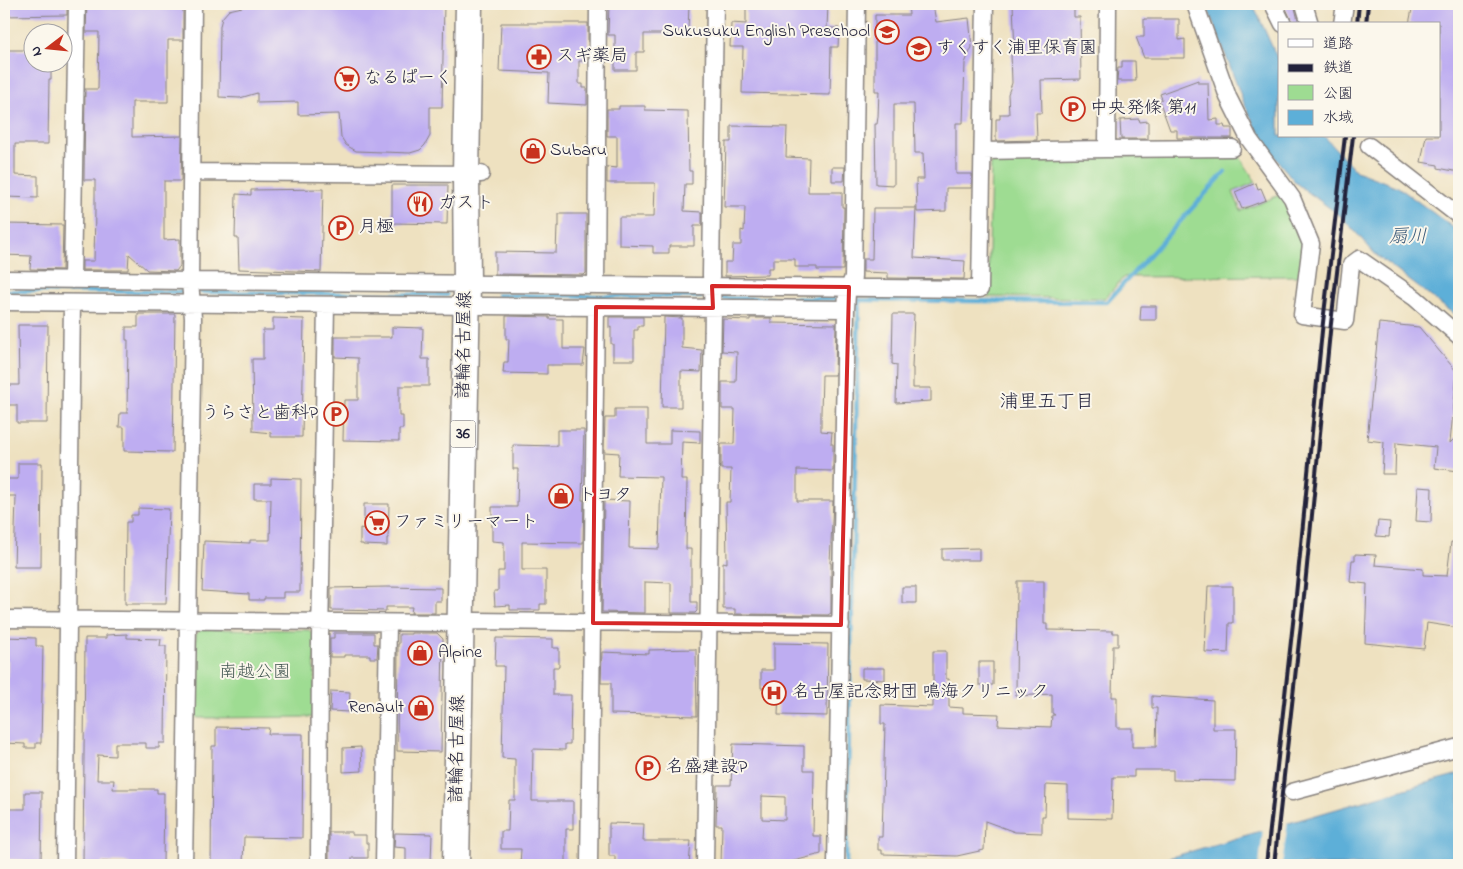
<svg xmlns="http://www.w3.org/2000/svg" width="1463" height="869" font-family="'Indie Flower','Klee One',sans-serif">
	<style>
		.green { fill: #9edc92; stroke: #607f66 }
		.water { fill: #5dafd8; stroke: #40688a }
		.pier { fill: #eee1c0 }
		.lines { fill: none; stroke-linecap: round; stroke-linejoin: round }
		.stream { stroke: #5dafd8; stroke-width: 4.5 }
		.building { fill: #beadf1; fill-rule: evenodd }
		.street-casing { stroke: #88827e; stroke-width: 19 }
		.primary-casing { stroke: #88827e; stroke-width: 29 }
		.street { stroke: #fff; stroke-width: 16 }
		.primary { stroke: #fff; stroke-width: 26 }
		.rail { stroke: #22223b; stroke-width: 4 }
		.marked { fill: none; stroke: #d62828; stroke-width: 4; stroke-linejoin: round }
		.labels { text-anchor: middle; dominant-baseline: central; stroke-width: 4; stroke-linejoin: round; paint-order: stroke }
		.shield { fill: #fbf7ec; stroke: #636270; stroke-width: 1 }
		.shield-label { font-size: 16px; font-weight: bold; fill: #22223b }
		.poi-label { font-size: 18px; fill: #22223b; stroke: #fbf7ec; text-anchor: start }
		.street-label { font-size: 18px; fill: #22223b; stroke: #fbf7ec }
		.park-label { font-size: 18px; fill: #475a55; stroke: #fbf7ec }
		.water-label { font-size: 19px; font-style: italic; fill: #3a5a7a; stroke: #fbf7ec }
		.neighbourhood-label { font-size: 19px; fill: #22223b; stroke: #fbf7ec }
	</style>
	<rect width="100%" height="100%" fill="#fbf7ec"/>
	<filter id="ink" filterUnits="userSpaceOnUse"><feTurbulence type="fractalNoise" baseFrequency=".02" numOctaves="2"/><feDisplacementMap in="SourceGraphic" scale="10" xChannelSelector="R" yChannelSelector="G"/><feConvolveMatrix kernelMatrix="1 2 1 2 8 2 1 2 1" color-interpolation-filters="sRGB"/></filter>
	<filter id="wash" filterUnits="userSpaceOnUse"><feTurbulence type="fractalNoise" baseFrequency=".0096" numOctaves="4" result="noise"/><feDisplacementMap in="SourceGraphic" scale="20" xChannelSelector="R" yChannelSelector="G"/><feGaussianBlur stdDeviation="1.12" result="paint"/><feColorMatrix in="noise" values="0 0 0 0 0 0 0 0 0 0 0 0 0 0 0 0 0 1.4 0 .05"/><feComposite in="paint" operator="in"/></filter>
	<g filter="url(#wash)">
		<rect width="100%" height="100%" fill="#eee1c0"/>
		<path class="green" d="M1238,154l18,28 -23,10 8,19 41,-17 23,48 -3,34 -178,1 -19,21 -117,-1 3,-135 5,-4z
			M202,629l107,1 6,6 -1,81 -116,1 -3,-2 1,-82z"/>
		<path class="water" d="M1206,4h47l26,58v74h45l32,35 42,16 61,45v86l-83,-63 -34,-38 -45,-33 -20,-24 -18,-26 -16,-33z
			M1459,774v91h-315l289,-84z"/>
		<path class="pier" d="M1288,821l-6,44h-23l4,-37z"/>
		<g class="lines">
			<path class="stream" d="M4,291l177,1
				M201,292l246,3
				M497,295l204,2
				M722,298l113,1
				M855,300l252,2 118,-130
				M846,865l13,-565"/>
		</g>
		<g id="blocks">
			<path class="building" d="M4,4h63v11l-63,1z
				M87,4h96v36h-15v62h-36v35l50,-1 -1,45h-17v59l16,-1v27l-4,5 -29,-1 -18,-16 -1,16h-46v-9h12l1,-51v-30h-11l1,-91h13l1,-57h-13z
				M247,4h197l-2,103h-12v29l-5,9 -5,5 -10,3 -54,-2 -10,-6 -5,-8 -2,-23 -41,1v-13l-41,1v-10l-17,5 -21,-1 1,-71 2,-8 7,-8 13,-3z
				M609,4h80l-1,27h-16v3h-28v18h-8v18h-21v-35h-7z
				M746,4h82l-1,24h12l-1,19h-7l-1,48 -88,-2 1,-46h-13l1,-24 15,1z
				M908,4h25l3,18 33,-4 3,29 -7,16 -2,60h-7v51h16v14h-26v23l-29,1 -1,-33h8l-1,-26h-8l-1,-49h-20v81l-18,-1 -1,-60h2l1,-7 1,-26h-4v-76h34z
				M1013,4h61v13h6l1,62 -40,1 1,33h-6l1,27 -41,1v-22h4v-5h9l-1,-20 4,-11 -1,-30 4,-1z
				M1284,4h10l5,20h-6z
				M1413,4h46v168l-21,-4v-3l-17,-3 5,-26h13v-112h-30z
				M1144,19h35v21l6,-1v19h-41l-8,-21h8z
				M501,23h87v38h-9v23h4v4h4v17l-39,-2 1,-30 -50,-2z
				M4,50h28v12h19v18h-2l-1,64h-33v31l23,1v22l-34,-1z
				M1122,61h13l1,20h-19l1,-13h4z
				M1198,80v3h10l1,37 9,-1v6h6l1,3h7v10h-55v-8h-7l-11,-30 3,-1 -2,-5z
				M619,106h26v4l43,1 1,60h3v13h-7l-1,27 18,1v14h-8v20h-25v7h-16v-7l-34,-1v-28h35l1,-34h-48v-16l10,1v-32h-10v-27h12z
				M1139,119l1,3 8,-1v18h-27l-1,-19z
				M731,126l56,1 -1,30 23,1 -1,34h34v15h2l-1,63h-26v-3h-22v-8h-22v9h-5v7l-43,1v-14h7l1,-17h8v-15l3,1 1,-24h-21l2,-65h5z
				M832,167h13l-1,14h-12z
				M1256,183l2,6 3,-1 5,12 -24,9 -7,-17z
				M392,185h56l-1,39 -55,-1z
				M323,189l-2,83 -82,-3 -1,-31h-3l1,-44 15,1v-5z
				M873,208h43l-2,50 51,3 -1,18 -76,-1v-5l-25,-1v-13h9z
				M559,214h27v59l-2,2 -89,-1v-22l61,1 1,-27h2z
				M4,224l59,1 -1,45 -32,-1 1,-13 -27,-1z
				M1141,306h15v14h-16z
				M138,314h37l-2,138 -49,-1v-24h-5l1,-14h7l1,-73h-2v-13h12z
				M893,314h21l-2,54h1v20h18v13l-35,2 1,-38 -5,-1z
				M506,316l43,1v2h14v30h22l-2,16h-36v9l-44,-1 1,-11h4l1,-23h-3z
				M609,317h34v9h-5v4h-4v30h-21v-16h-2v-17l-2,1z
				M664,317l18,1v30l20,2 -1,22 -20,-1v36h-19z
				M273,318l31,1 -2,118h-31v-4l-18,-2 -1,-72h11v-29h10z
				M750,318h21v5l65,1 -1,51h-13l-1,38v18l11,1 -1,12h2v27l-36,-1v31h36l-3,62h1v50l-3,2 -93,-1v-5h-12v-47l4,1 -1,-61h4l1,-33h-10v-25h13l1,-35h-13v-27h14l1,-30 -15,-1 1,-32 27,1z
				M1379,323l40,4 38,45 -7,71 9,-9v37l-25,-3 2,-21 -40,-4 -1,31h-13l2,-32 -17,-2z
				M18,325h30l-1,98h-30v-18h-12v-20h14z
				M392,327l31,1 -1,31h7v27h-30v30h4v13h-4v12l-56,-1 1,-40h14v-42l-23,-1v-20h57z
				M615,409h32v35h23v-14l30,1v12l-18,-1 -1,38h6l-1,69h5v53h6v9l-2,2h-24v-30l-26,-1v31l-43,-1 2,-112 26,1 -1,47 30,1 2,-72 -43,-1 1,-23 -15,-1 1,-34h10z
				M557,430h27l-2,70h2l-1,43 -61,-1v28h24v34h-6v6h-30v-5l-15,1 -1,-15h4v-20h6v-29l-12,-1v-34h25l1,-38h-5v-24l44,1z
				M18,463h24l-1,104h-27l2,-71h-12v-17h14z
				M271,478l30,1 -1,113h-17v6h-19v2h-15v-6l-47,-3 2,-50 46,2v-3h20l1,-41h-17v-15h17z
				M1418,487l14,1 -1,34 -15,-1z
				M364,504h25l-1,34h-1v8l-24,-1v-1h-3v-16l4,1z
				M138,508l31,1 -3,95h-41l1,-82h5v-7h7z
				M1378,521l12,1 -1,15 -13,-1z
				M1451,542l8,1v85l-32,-5 -3,26 -59,-6 2,-59 -17,-2 2,-22h3v-6l21,1 -1,10 48,4v6l24,1z
				M979,548v12h-37v-11z
				M1017,581h27v43h3v6l66,1v2h5v13h-5l-1,51h5v31h15v19h24l1,-39h-5v-12l61,4v29h23l-1,52 -62,-1v-10h-39v7h-21l-1,42 -44,-1v-32l-22,-1 -1,31h-3v17l-27,-1 -30,-11 -1,29 -27,6 -75,-2v-4h-4v-13h4l3,-113h-4v-19l52,2v-56h13v28h3v28l14,1v5l36,1 -1,11 53,2 1,-12h3l-3,-2v-19l-36,2z
				M1208,586h25v37h-4l-1,30 -23,-1z
				M387,587l54,1v13h-6v12h-24l1,-6h-26v4l-55,-1v-22z
				M902,587h14v16h-14z
				M334,633h40v11h4l-1,14h-7v-3h-26v2h-14v-19h4z
				M411,633h26l6,6 -2,113 -44,-1 1,-107h1v-10h12z
				M127,634v4l34,1 -1,7h6l-1,97h-6v5h-13v-5h-31v13l-17,-1 -1,25h17l-1,9h44v4h7l-1,72h-33v-2l-28,-1v3h-19l2,-227h21v-3z
				M4,637l32,1v8h7l-2,97h-5v5h-11v-4l-21,-1v-14h3l1,-69h-4z
				M496,638l57,1v9h6v19h-6v28h18l-1,49h-5v6l-32,-1 -1,52h41v28h-7v36h-46l1,-16h-20v-18h7l1,-31h6v-41l-13,-1 2,-92h-9z
				M774,643l54,1 -1,72 -49,-1 1,-27h-18v-18h13z
				M696,649l1,67 -86,-2v-31h-10l1,-31 47,2v-4z
				M979,662h14v23h-14z
				M862,668h23v12l-23,-1z
				M331,691l19,1 -1,20 -19,-1z
				M216,727l53,1 -1,6h35l-1,104 -58,-1 -1,28h-32l1,-119h4z
				M733,744l71,2v24h10l-1,66h8v18l-31,8v3h-69l1,-40h-6l1,-40h14zM762,796l23,1v23l-23,-1z
				M361,747l1,24 -19,1v-24z
				M25,792h17l-1,73h-17v-5l-19,-1 1,-50h19z
				M609,823l35,1 -1,17h48l-2,24h-74v-9h-6z
				M329,832h23v3h14v8h2v15h-16v7h-18v-5h-5z
				M395,833l37,1 -1,28h-25v-14l-12,-1z"/>
		</g>
	</g>
	<g filter="url(#ink)">
		<use href="#blocks" fill-opacity="0" stroke="#88827e" stroke-width="1"/>
		<g class="lines">
			<g class="street-casing">
				<path id="street" d="M1195,4l33,93 21,42 43,59 19,46 -9,71 43,6 6,-56 8,-6 56,39 44,38
					M1273,4l10,20
					M1304,4l6,20
					M1342,24l3,-20
					M1369,146l90,70
					M1107,149l125,-1
					M983,151l124,-2 1,-145
					M191,172l290,2
					M4,279l976,10 5,-285
					M72,280l5,-276
					M596,285l2,-281
					M4,302l842,7
					M4,619l455,4 16,-2 366,4
					M1292,792l167,-45
					M65,865l7,-562
					M184,865l9,-547 -3,-37 3,-277
					M319,865l1,-227 6,-333
					M384,865l4,-242
					M589,865l7,-558
					M705,865l8,-557 -2,-33 4,-271
					M836,865l10,-556 1,-15 6,-17 4,-273"/>
			</g>
			<g class="primary-casing">
				<path id="primary" d="M456,865l11,-581 -1,-110 3,-170"/>
			</g>
			<use href="#street" class="street"/>
			<use href="#primary" class="primary"/>
			<path class="rail" d="M1357,24l2,-20
				M1366,24l2,-20
				M1266,865l29,-260 27,-274 23,-195
				M1274,865l29,-259 27,-274 23,-196"/>
		</g>
	</g>
	<path class="marked" d="M712,286l137,1 -8,338 -248,-2 3,-316 117,1z"/>
	<defs>
		<g id="school-ring" transform="scale(1.25)"><circle r="9.5" fill="#fbf7ec" stroke="#c8321e" stroke-width="1.5"/><path d="M0-5L7-2L0 1L-7-2ZM-4 1L0 2.5L4 1V4Q0 6-4 4Z" fill="#c8321e"/></g>
		<g id="pharmacy-ring" transform="scale(1.25)"><circle r="9.5" fill="#fbf7ec" stroke="#c8321e" stroke-width="1.5"/><path d="M-2-6h4v4h4v4h-4v4h-4v-4h-4v-4h4Z" fill="#c8321e"/></g>
		<g id="supermarket-ring" transform="scale(1.25)"><circle r="9.5" fill="#fbf7ec" stroke="#c8321e" stroke-width="1.5"/><path d="M-6-5.5h2.5l.6 2H6L4.5 2H-2.5L-4.4-4H-6ZM-1.5 3.2a1.3 1.3 0 1 0 .1 0ZM3 3.2a1.3 1.3 0 1 0 .1 0Z" fill="#c8321e"/></g>
		<g id="parking-ring" transform="scale(1.25)"><circle r="9.5" fill="#fbf7ec" stroke="#c8321e" stroke-width="1.5"/><path d="M-3.5-5.5H1a3.5 3.5 0 0 1 0 7H-1V5.5H-3.5ZM-1-3.4V-.6H.8a1.4 1.4 0 0 0 0-2.8Z" fill="#c8321e"/></g>
		<g id="shop-ring" transform="scale(1.25)"><circle r="9.5" fill="#fbf7ec" stroke="#c8321e" stroke-width="1.5"/><path d="M-5-2.5h2.3a2.7 3.5 0 0 1 5.4 0H5L5.5 6h-11ZM-1.5-2.5h3a1.5 2.3 0 0 0-3 0Z" fill="#c8321e"/></g>
		<g id="restaurant-ring" transform="scale(1.25)"><circle r="9.5" fill="#fbf7ec" stroke="#c8321e" stroke-width="1.5"/><path d="M-5-6h1v4h1v-4h1v4h1v-4h1v5L-1.5 .5V6h-2V.5L-5-1ZM5-6V6H3V1.5H1.5Q1.5-4 5-6Z" fill="#c8321e"/></g>
		<g id="hospital-ring" transform="scale(1.25)"><circle r="9.5" fill="#fbf7ec" stroke="#c8321e" stroke-width="1.5"/><path d="M-5-5h3v3.5h4V-5h3V5h-3V1.5h-4V5h-3Z" fill="#c8321e"/></g>
	</defs>
	<g fill-rule="evenodd">
		<use href="#school-ring" x="887" y="32"/>
		<use href="#school-ring" x="919" y="49"/>
		<use href="#pharmacy-ring" x="539" y="57"/>
		<use href="#supermarket-ring" x="347" y="79"/>
		<use href="#parking-ring" x="1073" y="109"/>
		<use href="#shop-ring" x="533" y="151"/>
		<use href="#restaurant-ring" x="420" y="204"/>
		<use href="#parking-ring" x="341" y="228"/>
		<use href="#parking-ring" x="336" y="414"/>
		<use href="#shop-ring" x="561" y="496"/>
		<use href="#supermarket-ring" x="377" y="523"/>
		<use href="#shop-ring" x="420" y="653"/>
		<use href="#hospital-ring" x="774" y="693"/>
		<use href="#shop-ring" x="421" y="708"/>
		<use href="#parking-ring" x="648" y="768"/>
	</g>
	<g class="labels">
		<rect class="shield" x="450.5" y="420.5" width="25" height="27" rx="4"/>
		<g class="shield-label">
			<text x="463" y="434">36</text>
		</g>
		<g class="poi-label">
			<text x="870" y="32" text-anchor="end">Sukusuku English Preschool</text>
			<text x="936" y="49">すくすく浦里保育園</text>
			<text x="556" y="57">スギ薬局</text>
			<text x="364" y="79">なるぱーく</text>
			<text x="1090" y="109">中央発條 第11</text>
			<text x="550" y="151">Subaru</text>
			<text x="438" y="204">ガスト</text>
			<text x="358" y="228">月極</text>
			<text x="318" y="414" text-anchor="end">うらさと歯科P</text>
			<text x="578" y="496">トヨタ</text>
			<text x="394" y="523">ファミリーマート</text>
			<text x="438" y="653">Alpine</text>
			<text x="792" y="693">名古屋記念財団 鳴海クリニック</text>
			<text x="404" y="708" text-anchor="end">Renault</text>
			<text x="666" y="768">名盛建設P</text>
		</g>
		<g class="street-label">
			<text transform="translate(465 345) rotate(-89)">諸輪名古屋線</text>
			<text transform="translate(458 749) rotate(-89)">諸輪名古屋線</text>
		</g>
		<g class="park-label">
			<text x="255" y="673">南越公園</text>
		</g>
		<g class="water-label">
			<text x="1408" y="237">扇川</text>
		</g>
		<g class="neighbourhood-label">
			<text x="1047" y="402">浦里五丁目</text>
		</g>
	</g>
	<rect width="1463" height="869" fill="none" stroke="#fbf7ec" stroke-width="20"/>
	<rect x="1278" y="22" width="162" height="115" fill="#fbf7ec" stroke="#a4a2a5"/>
	<rect x="1288" y="39" width="25" height="8" fill="#ffffff" stroke="#a4a2a5"/>
	<text x="1323" y="48" font-size="15" fill="#22223b">道路</text>
	<rect x="1288" y="64" width="25" height="8" fill="#22223b" stroke="#a4a2a5"/>
	<text x="1323" y="72" font-size="15" fill="#22223b">鉄道</text>
	<rect x="1288" y="85" width="25" height="15" fill="#9edc92" stroke="#a4a2a5"/>
	<text x="1323" y="98" font-size="15" fill="#22223b">公園</text>
	<rect x="1288" y="110" width="25" height="15" fill="#5dafd8" stroke="#a4a2a5"/>
	<text x="1323" y="122" font-size="15" fill="#22223b">水域</text>
	<g transform="translate(48 48) rotate(254)"><circle r="24" fill="#fbf7ec" stroke="#a4a2a5"/>
	<path d="M0-4L9 19L0 12L-9 19Z" fill="#c8321e"/>
	<text y="-8" font-size="14" font-weight="bold" text-anchor="middle" fill="#22223b">N</text>
	</g>
</svg>
